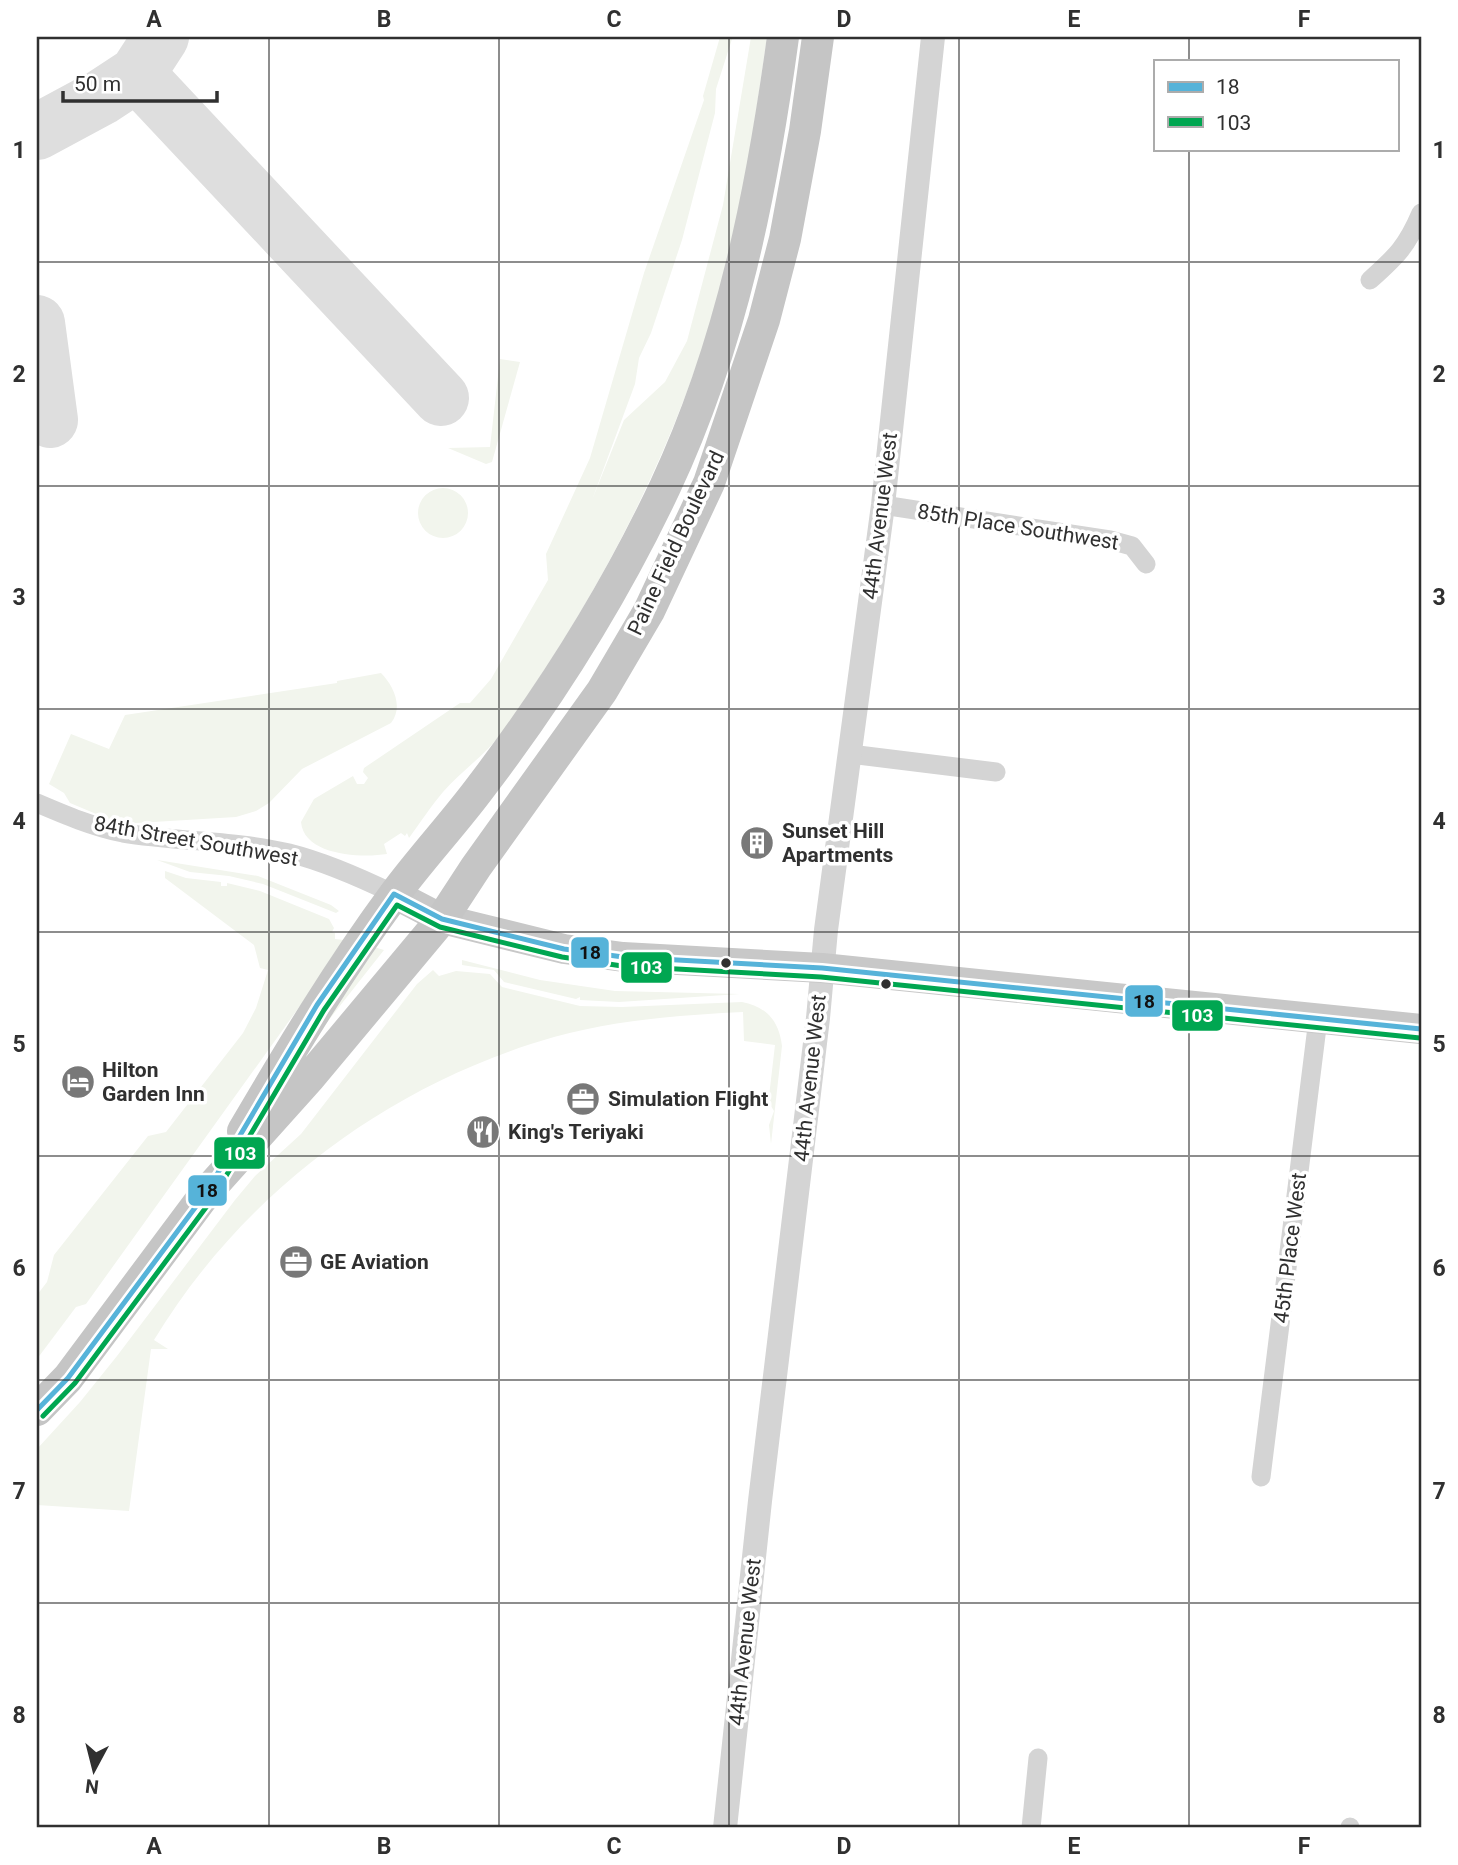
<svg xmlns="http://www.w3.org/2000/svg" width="1458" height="1865" font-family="Roboto,sans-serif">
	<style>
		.green { fill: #f2f5ed }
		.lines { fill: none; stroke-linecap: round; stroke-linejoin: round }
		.taxiway { stroke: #dedede; stroke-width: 56 }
		.minor { stroke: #d4d4d4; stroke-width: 19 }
		.tertiary { stroke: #d4d4d4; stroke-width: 24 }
		.primary { stroke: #c8c8c8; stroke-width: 30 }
		.trunk { stroke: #c5c5c5; stroke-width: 32 }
		.bus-1-casing { stroke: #fff; stroke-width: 10 }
		.bus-2-casing { stroke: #fff; stroke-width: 10 }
		.bus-1 { stroke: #56b3d9; stroke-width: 5 }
		.bus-2 { stroke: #00a651; stroke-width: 5 }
		.grid { fill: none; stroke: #303030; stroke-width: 2; stroke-opacity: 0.55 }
		.bus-dot { fill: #303030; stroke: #fff; stroke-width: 2.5 }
		.labels { text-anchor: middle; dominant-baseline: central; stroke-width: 7; stroke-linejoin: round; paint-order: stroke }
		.street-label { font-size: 21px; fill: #303030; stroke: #fff }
		.poi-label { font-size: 21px; font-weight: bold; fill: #303030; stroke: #fff; text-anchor: start }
		.line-badge { stroke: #fff; stroke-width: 2.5 }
		.badge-label { font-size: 19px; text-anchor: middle; font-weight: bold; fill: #fff }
		.pale-badge-label { font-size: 19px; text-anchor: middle; font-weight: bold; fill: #111 }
		.neatline { fill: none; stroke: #303030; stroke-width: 2.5 }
		.grid-label { font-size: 23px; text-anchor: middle; font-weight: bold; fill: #303030 }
	</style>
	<rect width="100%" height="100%" fill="#fff"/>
	<path class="green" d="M720,37h12v2l-16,50 -1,24 -33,127 -31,93 -12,25 -4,26 -43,116 32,-80 41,-38 22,-41 36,-136 28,-168h16c-12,80 -22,161 -43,240 -44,164 -123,316 -221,454 -17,24 -41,39 -60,61 -12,14 -23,31 -34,46l-2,-5 -2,3 -4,-3 -17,11 3,10c-25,4 -83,2 -86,-32l13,-23 39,-23 4,8h7l4,-6 -5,-6 1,-4 96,-65h10l21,-24 57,-99 -2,-26 44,-96 54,-185 60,-173 -1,-4z
		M500,359l20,3 -28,100 -6,2 -38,-16 42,-1z
		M418 513a25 25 0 1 1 50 0a25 25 0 1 1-50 0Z
		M381,673c12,12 23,34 10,50l-89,46 -33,34 -13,8 -20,6 -116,7 -50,-21 -6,-10 -15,-9 22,-50 38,15 16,-34 212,-32v-2z
		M157,860l101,16 73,29 8,6 -3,2 -73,-29 -34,-8 -39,-4z
		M165,871l21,7 35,4v4h6v-3l33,8 69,28 5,9 -2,4 3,1v6l9,1 -42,63 -216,301 -10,3 -39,52v-64l10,-13 7,-27 94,-119 18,-4 77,-99 13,-25 12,-38 -8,-2 -6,-23 -89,-67z
		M374,947l10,3 -97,123z
		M462,960l78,20 75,11 125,3 -121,8 -39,-2v-3l-4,2 -72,-17 -10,-12 -32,-5z
		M433,970l6,6 17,-5 34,3 12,13 78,19 42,1 120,-5c24,5 37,18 40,44l-11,98 -2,-19 5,-14 -3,-5 -3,-1 7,-60 -31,-4 -1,-29c-63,3 -127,8 -189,25 -165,47 -311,156 -400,303l14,9h-17l-22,162 -92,-6v-56l43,-47 37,-46 118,-156 20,-24 46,-42 116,-150z"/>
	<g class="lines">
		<path class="taxiway" d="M137,74l304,324
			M37,132l65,-35 35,-23 24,-37
			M37,323l13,97"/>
		<path class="minor" d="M1370,280c27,-24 37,-34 51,-67
			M883,505l227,35 22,6 14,18
			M850,754l146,18
			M37,803c28,12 56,24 86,30 55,9 112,7 166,20 36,9 72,25 105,41
			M1261,1477l57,-458
			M1031,1828l7,-70
			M1350,1828v-1"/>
		<path class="tertiary" d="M725,1828l35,-327 58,-483 8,-88 57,-425 50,-468"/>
		<path class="primary" d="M394,894l48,25 122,30 59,8 199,11 599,61"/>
		<path class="trunk" d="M243,1131c47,-80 95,-160 151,-236 28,-38 61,-73 89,-111 70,-92 133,-193 182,-297 67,-143 97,-296 118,-450
			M37,1410l31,-32 138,-185 104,-116 132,-158 34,-52 126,-176 47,-80 60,-128 55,-163 21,-81 20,-108 13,-94"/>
		<g class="bus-1-casing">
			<path id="bus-1" d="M37,1410l31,-32 138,-185 111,-188 77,-111 48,25 122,30 59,8 199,11 599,61"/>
		</g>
		<g class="bus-2-casing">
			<path id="bus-2" d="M43,1416l32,-33 138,-185 111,-188 73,-105 43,22 122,30 60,9 199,11 599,61"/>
		</g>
		<use href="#bus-1" class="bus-1"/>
		<use href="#bus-2" class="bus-2"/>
	</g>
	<path class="grid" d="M269,37v1791M499,37v1791M729,37v1791M959,37v1791M1189,37v24M1189,149v1679M37,262h1384M37,486h1384M37,709h1384M37,932h1384M37,1156h1384M37,1380h1384M37,1603h1384"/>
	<defs>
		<g id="building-disc" transform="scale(1.75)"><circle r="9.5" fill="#787878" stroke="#fff"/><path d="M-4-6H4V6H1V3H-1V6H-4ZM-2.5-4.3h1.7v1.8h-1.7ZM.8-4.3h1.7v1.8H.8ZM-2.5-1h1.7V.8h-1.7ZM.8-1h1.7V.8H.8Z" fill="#fff"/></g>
		<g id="hotel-disc" transform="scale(1.75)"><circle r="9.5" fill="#787878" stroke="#fff"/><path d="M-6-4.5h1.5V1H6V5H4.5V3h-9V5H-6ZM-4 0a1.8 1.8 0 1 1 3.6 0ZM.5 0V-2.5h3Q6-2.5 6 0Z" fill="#fff"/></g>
		<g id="office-disc" transform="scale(1.75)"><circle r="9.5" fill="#787878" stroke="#fff"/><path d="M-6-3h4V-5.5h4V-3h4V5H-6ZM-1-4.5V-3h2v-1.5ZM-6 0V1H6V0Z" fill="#fff"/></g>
		<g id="restaurant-disc" transform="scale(1.75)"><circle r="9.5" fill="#787878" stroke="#fff"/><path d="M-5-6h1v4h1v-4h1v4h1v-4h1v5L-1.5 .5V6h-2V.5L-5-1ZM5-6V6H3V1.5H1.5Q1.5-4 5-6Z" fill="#fff"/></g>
	</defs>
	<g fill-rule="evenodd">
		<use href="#building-disc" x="757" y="843"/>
		<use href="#hotel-disc" x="78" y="1082"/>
		<use href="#office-disc" x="583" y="1099"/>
		<use href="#restaurant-disc" x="483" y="1132"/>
		<use href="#office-disc" x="296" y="1262"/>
	</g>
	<g class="bus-dot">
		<circle cx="726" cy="963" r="6"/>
		<circle cx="886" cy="984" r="6"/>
	</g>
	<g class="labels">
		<g class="street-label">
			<text transform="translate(880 516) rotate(-83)">44th Avenue West</text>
			<text transform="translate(1018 527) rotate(9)">85th Place Southwest</text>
			<text transform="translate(676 543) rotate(-65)">Paine Field Boulevard</text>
			<text transform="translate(196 841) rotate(10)">84th Street Southwest</text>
			<text transform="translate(810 1078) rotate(-84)">44th Avenue West</text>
			<text transform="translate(1290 1248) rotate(-83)">45th Place West</text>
			<text transform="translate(745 1642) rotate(-84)">44th Avenue West</text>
		</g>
		<g class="poi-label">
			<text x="782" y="831">Sunset Hill<tspan x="782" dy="24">Apartments</tspan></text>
			<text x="102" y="1070">Hilton<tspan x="102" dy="24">Garden Inn</tspan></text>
			<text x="608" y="1099">Simulation Flight</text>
			<text x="508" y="1132">King's Teriyaki</text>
			<text x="320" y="1262">GE Aviation</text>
		</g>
	</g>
	<g class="line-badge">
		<rect x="570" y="936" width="40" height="33" rx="7" fill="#56b3d9"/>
		<rect x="620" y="951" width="53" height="33" rx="7" fill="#00a651"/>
		<rect x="1124" y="984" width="40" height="34" rx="7" fill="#56b3d9"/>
		<rect x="1171" y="999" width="53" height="33" rx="7" fill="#00a651"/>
		<rect x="213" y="1136" width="53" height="34" rx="7" fill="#00a651"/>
		<rect x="187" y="1174" width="41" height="33" rx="7" fill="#56b3d9"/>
	</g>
	<g class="badge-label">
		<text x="646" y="974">103</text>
		<text x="1197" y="1022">103</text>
		<text x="240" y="1160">103</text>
	</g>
	<g class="pale-badge-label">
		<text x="590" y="959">18</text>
		<text x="1144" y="1008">18</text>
		<text x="207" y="1197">18</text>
	</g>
	<rect width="1458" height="1865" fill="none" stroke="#ffffff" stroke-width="77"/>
	<rect x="1154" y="60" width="245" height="91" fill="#ffffff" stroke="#acacac" stroke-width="2"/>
	<rect x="1168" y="82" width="35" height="10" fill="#56b3d9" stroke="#acacac" stroke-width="2"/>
	<text x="1216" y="94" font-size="21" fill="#303030">18</text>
	<rect x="1168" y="117" width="35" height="10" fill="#00a651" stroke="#acacac" stroke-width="2"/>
	<text x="1216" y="130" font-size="21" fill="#303030">103</text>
	<g transform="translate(94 1770) rotate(187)" stroke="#ffffff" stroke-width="5" paint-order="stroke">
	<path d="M0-5L12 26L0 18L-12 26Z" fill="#303030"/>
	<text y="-10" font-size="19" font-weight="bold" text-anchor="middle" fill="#303030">N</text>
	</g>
	<path d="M63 91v10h154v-10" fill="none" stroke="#303030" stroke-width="3.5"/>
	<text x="74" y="91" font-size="21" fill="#303030" stroke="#ffffff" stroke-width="5" paint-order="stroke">50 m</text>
	<rect x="38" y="38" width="1382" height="1788" class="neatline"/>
	<g class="grid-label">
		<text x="154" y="27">A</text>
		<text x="384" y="27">B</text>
		<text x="614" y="27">C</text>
		<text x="844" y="27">D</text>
		<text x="1074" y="27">E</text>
		<text x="1304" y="27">F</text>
		<text x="19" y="158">1</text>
		<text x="1439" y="158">1</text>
		<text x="19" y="382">2</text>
		<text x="1439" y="382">2</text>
		<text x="19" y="605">3</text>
		<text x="1439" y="605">3</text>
		<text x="19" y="829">4</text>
		<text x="1439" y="829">4</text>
		<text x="19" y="1052">5</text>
		<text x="1439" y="1052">5</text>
		<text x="19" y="1276">6</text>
		<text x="1439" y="1276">6</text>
		<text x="19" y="1499">7</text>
		<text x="1439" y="1499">7</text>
		<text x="19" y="1723">8</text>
		<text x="1439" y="1723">8</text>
		<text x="154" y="1854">A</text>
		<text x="384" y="1854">B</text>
		<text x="614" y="1854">C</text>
		<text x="844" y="1854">D</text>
		<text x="1074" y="1854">E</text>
		<text x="1304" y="1854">F</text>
	</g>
</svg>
